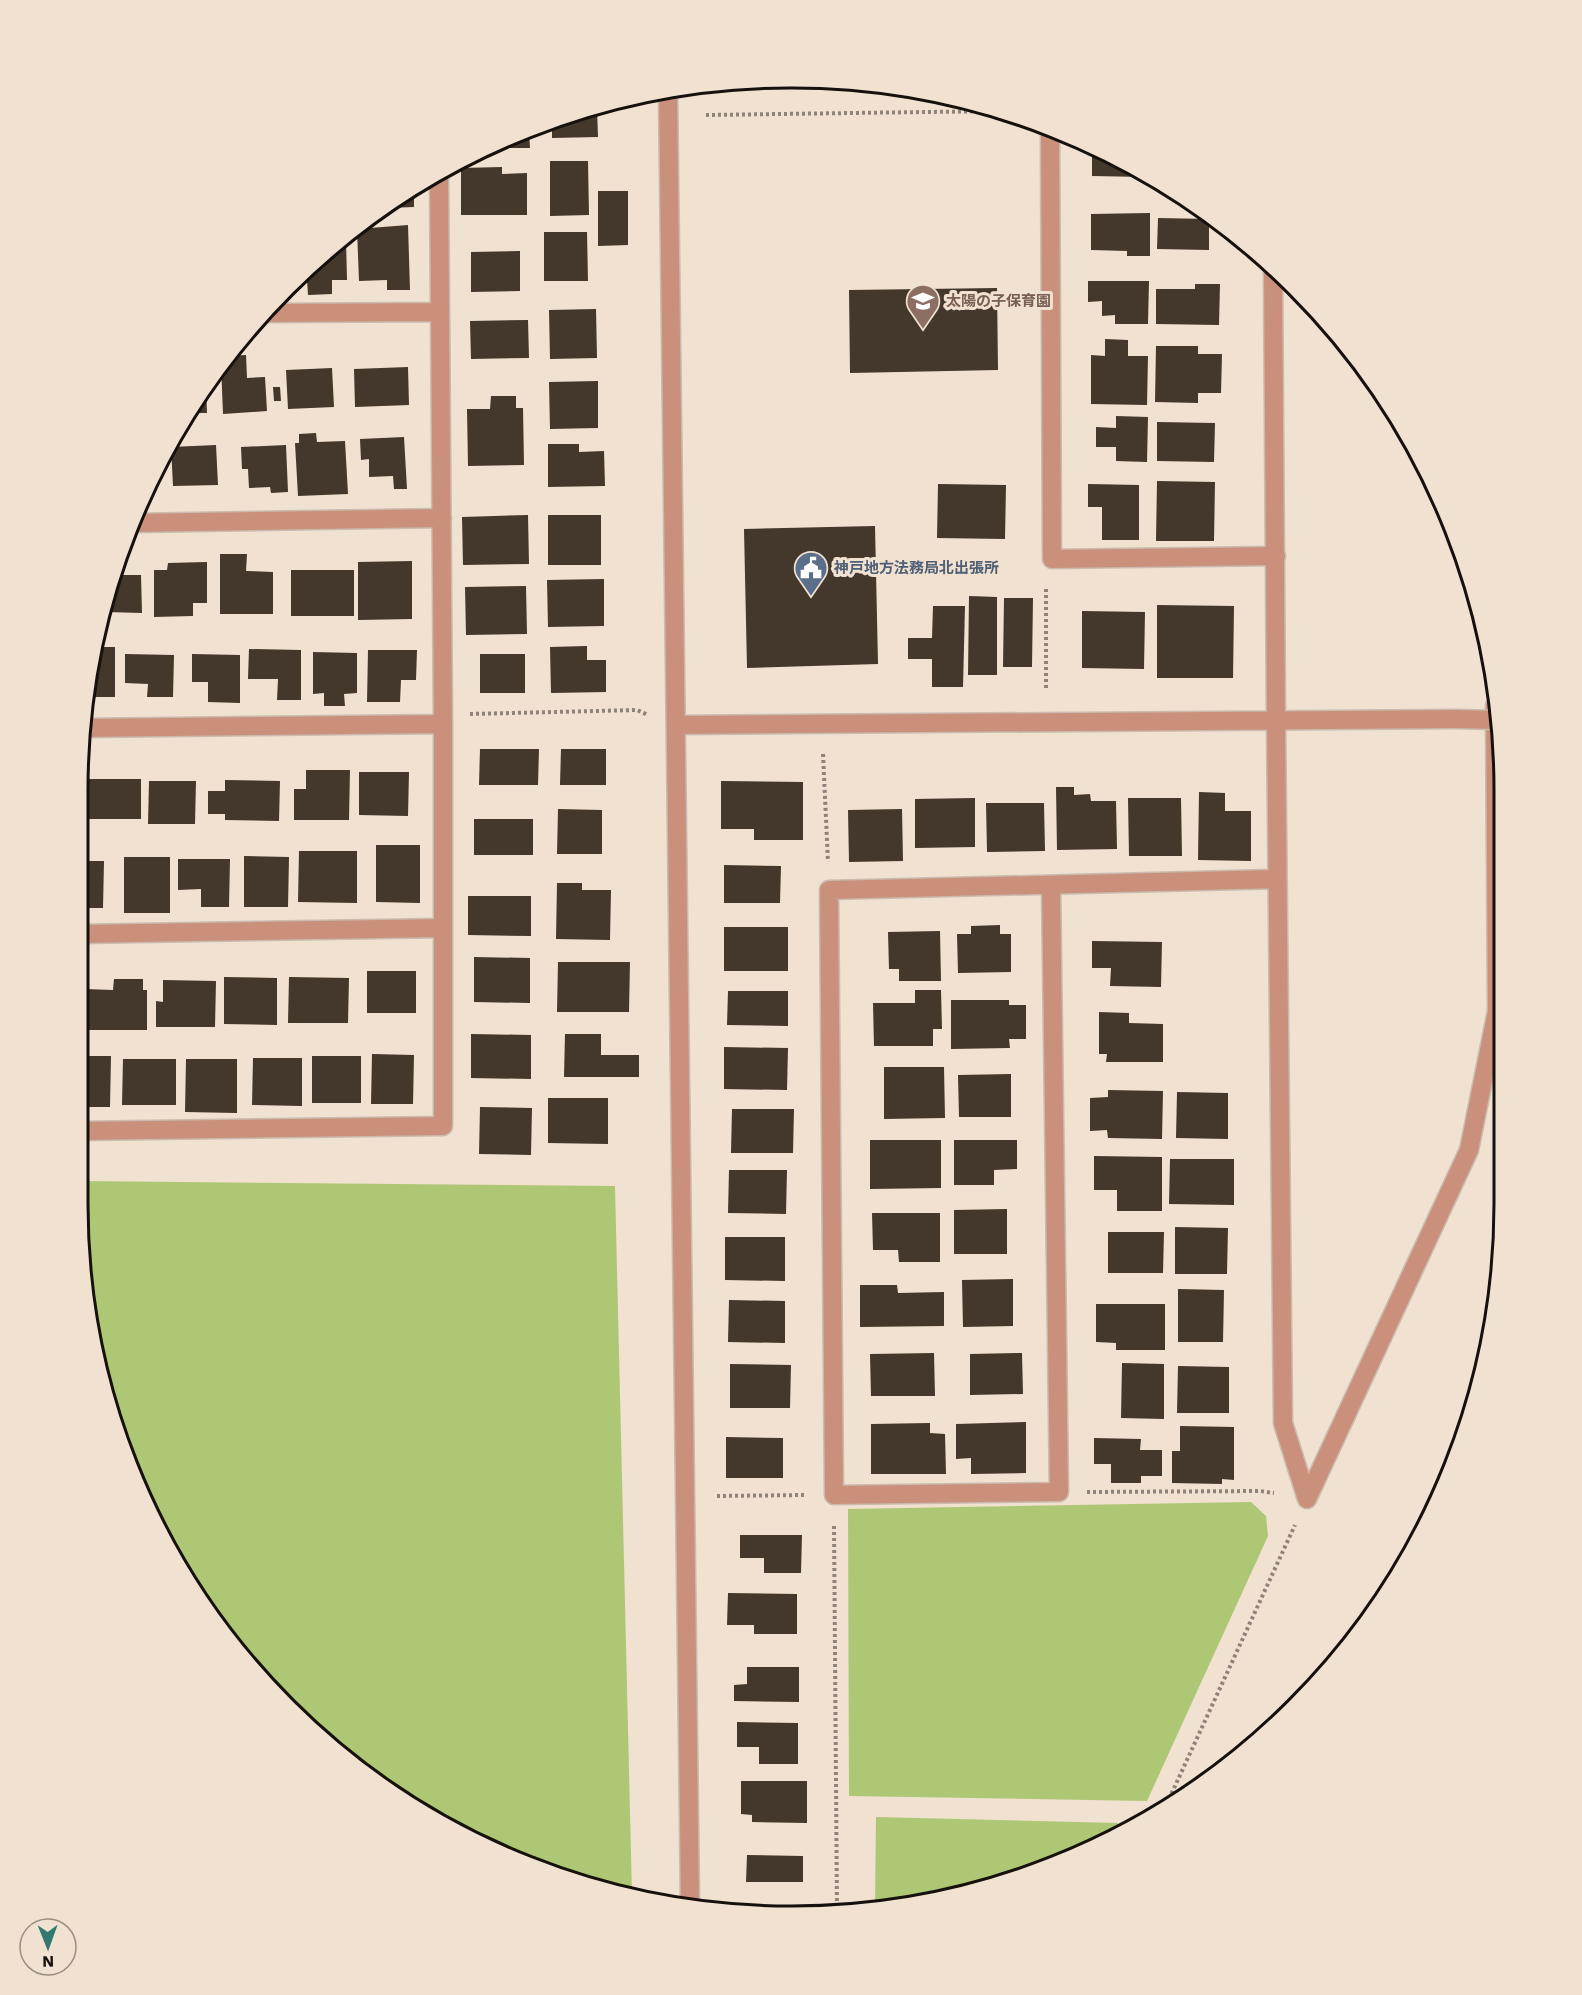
<svg xmlns="http://www.w3.org/2000/svg" width="1582" height="1995" font-family="'Work Sans','Noto Sans JP',sans-serif">
	<style>
		.green { fill: #aec774 }
		.building { fill: #44372b }
		.lines { fill: none; stroke-linecap: round; stroke-linejoin: round }
		.minor-casing { stroke: #c9bcae; stroke-width: 21 }
		.tertiary-casing { stroke: #c9bcae; stroke-width: 21 }
		.path { stroke: #8e8378; stroke-width: 4; stroke-dasharray: 3 3; stroke-linecap: butt }
		.minor { stroke: #cb907c; stroke-width: 18 }
		.tertiary { stroke: #cb907c; stroke-width: 18 }
		.tertiary-bridge-casing { stroke: #c9bcae; stroke-width: 21; stroke-linecap: butt }
		.tertiary-bridge { stroke: #cb907c; stroke-width: 18 }
		.labels { text-anchor: middle; dominant-baseline: central; stroke-width: 6; stroke-linejoin: round; paint-order: stroke }
		.education-label { font-size: 15px; font-weight: bold; fill: #785e54; stroke: #f0e1d1; text-anchor: start }
		.service-label { font-size: 15px; font-weight: bold; fill: #4e5e75; stroke: #f0e1d1; text-anchor: start }
		.rim { fill: none; stroke: #16110c; stroke-width: 3 }
	</style>
	<rect width="100%" height="100%" fill="#f0e1d1"/>
	<path class="green" d="M78,1181l537,5 17,710 -25,-3 -172,-71 -148,-114 -113,-147 -72,-172 -24,-185z
		M1251,1502l15,14 2,20 -121,265 -298,-5 -1,-287z
		M876,1817l242,6 -6,13 -136,57 -101,13z"/>
	<path class="building" d="M597,108l1,29 -46,1v-18l9,-4z
		M529,131l1,17h-40l16,-7z
		M1092,146l14,5 38,24v2l-52,-1z
		M550,161h38l1,54 -39,1z
		M502,167v7l25,-1v42h-66v-47z
		M414,188v19l-27,1z
		M598,191h30v54l-30,1z
		M1150,213v43h-23v-5l-36,-1v-36z
		M1158,218l51,1v31l-52,-1z
		M408,225l2,65h-23v-10l-28,1 -2,-52z
		M544,232h43l1,49h-44z
		M343,239h3l1,41h-15v14l-24,1 -1,-15 -11,1 25,-26z
		M520,251v40l-49,1v-40z
		M1088,281h61l-1,43h-33v-9l-13,1v-15l-14,1z
		M1195,284h25l-1,41 -63,-1v-35h39z
		M997,288l1,82 -148,3 -1,-83z
		M596,309l1,49 -47,1 -1,-49z
		M528,320l1,38 -58,1 -1,-38z
		M1105,339l23,1v16h20l-1,49 -56,-1v-49l14,1z
		M1156,346h42v8h24l-1,39h-23v10l-43,-1z
		M246,355l1,23 18,-1 2,34 -44,3 -2,-50 5,-8z
		M408,367l1,38 -54,2 -1,-38z
		M332,368l2,39 -46,2 -2,-39z
		M598,381v47l-48,1 -1,-47z
		M206,386l1,27h-19l17,-25z
		M273,387h7l1,14h-7z
		M491,396h25v12h7l1,57 -56,1 -1,-57h23z
		M1116,416l32,1 -1,45 -31,-1v-14h-20v-20l20,1z
		M1157,422l58,1 -1,39 -57,-1z
		M316,433l1,9 28,-1 3,53 -50,2 -3,-53h4v-9z
		M404,437l3,52h-13l-1,-13 -24,1v-18l-8,1 -1,-21z
		M548,444h31v8l25,-1 1,35 -57,1z
		M216,445l2,40 -45,1 -2,-39z
		M286,445l2,47 -17,1 -1,-6 -21,1 -1,-19h-6l-1,-22z
		M1157,481l58,1 -1,59h-58z
		M938,484l68,1 -1,54 -68,-1z
		M1088,484l51,1v55h-37v-33h-14z
		M528,515l1,49 -66,1 -1,-48z
		M548,515h53v50h-53z
		M875,526l3,138 -131,4 -3,-139z
		M220,554h27l-1,17 27,1v42h-53z
		M412,561v58l-54,1v-58z
		M207,562v41h-14v13l-39,1v-47h13l1,-7z
		M291,570h63v46h-63z
		M113,575h28l1,38 -36,-1z
		M604,579v47l-56,1 -1,-47z
		M526,586l1,48 -61,1 -1,-48z
		M969,596l28,1v78h-29z
		M1004,598h29l-1,69h-29z
		M1157,605l77,1 -1,72h-76z
		M933,606h32l-2,81h-31v-28h-24v-21h24z
		M1082,611l63,1 -1,57 -62,-1z
		M587,646v14h19v32l-55,1 -1,-46z
		M99,647h16v50h-26z
		M249,649l52,1v50h-24l1,-21h-30z
		M368,650h49l-1,30h-15l-1,22h-33z
		M313,652l44,1v40l-13,1 1,12h-21v-13l-11,1z
		M125,654l49,1 -1,42h-26l1,-13 -23,-1z
		M192,654l48,1v48l-32,-1v-20h-16z
		M480,654h45v39h-45z
		M480,749h59l-1,36h-59z
		M561,749h45v36h-46z
		M306,770h44l-1,50h-55v-31h12z
		M359,772h50l-1,44 -49,-1z
		M87,779h54v40h-55z
		M225,780l55,1 -1,40 -54,-1v-6h-17v-23h17z
		M149,781h47l-1,43h-47z
		M721,781l82,1v58h-49v-11h-33z
		M1056,787h18v8l16,-1 1,7h25l1,48 -60,1z
		M1199,792l26,1v18h26v50l-53,-1z
		M975,798v49l-60,1v-49z
		M1128,798h53l1,58h-53z
		M986,803h58l1,48 -58,1z
		M558,809l44,1v44h-45z
		M902,809l1,52 -54,1 -1,-52z
		M474,819h59v36h-59z
		M376,845h44v58l-44,-1z
		M299,851h58v52l-59,-1z
		M244,856l45,1 -1,50h-44z
		M124,857h46v56h-46z
		M178,859h52l-1,48h-28v-18l-23,1z
		M79,861h25l-1,47h-24z
		M724,865l57,1 -1,37h-56z
		M557,883h25v7h29l-1,50 -54,-1z
		M468,896h63v40l-63,-1z
		M1000,925v9h11v38l-53,1 -1,-39h14v-8z
		M724,927h64v44h-64z
		M940,931l1,50h-42v-12h-10l-1,-37z
		M1092,941l70,1 -1,45 -51,-1 1,-18h-19z
		M474,957l56,1v45l-56,-1z
		M558,962h72l-1,50h-72z
		M367,971h49v42h-49z
		M224,977l53,1v47l-53,-1z
		M289,977l60,1 -1,45h-60z
		M114,979h29v11h4v40h-63l1,-41 28,1z
		M163,980l53,1 -1,46h-59v-26l7,1z
		M915,990h26l1,39h-9v17h-59l-1,-43h42z
		M728,991h60v35l-61,-1z
		M951,1000h58v5h17v34h-17l1,9 -59,1z
		M1099,1012l30,1v10l34,1v38h-57l1,-8h-8z
		M471,1034l60,1v44l-60,-1z
		M565,1034h36v21h38v22h-75z
		M724,1047l64,1 -1,42 -63,-1z
		M372,1054l42,1 -1,49h-42z
		M78,1056h33l-1,51h-32z
		M312,1056h49v47h-49z
		M253,1058h49v48l-50,-1z
		M123,1059h53v46h-54z
		M186,1059h51v54l-52,-1z
		M884,1067h60l1,51 -61,1z
		M1011,1074v43h-52l-1,-42z
		M1108,1090l55,1 -1,48 -54,-1 -1,-8 -17,1v-33l18,-1z
		M1177,1092l51,1v46l-52,-1z
		M548,1098h60v46l-60,-1z
		M480,1107l52,1 -1,47 -52,-1z
		M732,1109h62l-1,44h-62z
		M870,1140h71v48l-71,1z
		M954,1140h63v29l-23,1v15h-40z
		M1094,1156l68,1v54h-45v-21h-23z
		M1170,1159h64v46l-65,-1z
		M729,1170h58l-1,44 -58,-1z
		M1007,1209v45h-53v-44z
		M872,1213h68v49h-41l-1,-12h-25z
		M1175,1227l53,1 -1,46h-52z
		M1108,1232h56l-1,41h-55z
		M725,1237h60v44l-60,-1z
		M1013,1279v47l-50,1 -1,-47z
		M860,1285h37l1,8 46,-1v34l-84,1z
		M1178,1289l46,1 -1,52h-45z
		M729,1300l56,1v42l-57,-1z
		M1096,1304h69v46h-49v-7l-20,-1z
		M934,1353l1,43h-64l-1,-42z
		M1022,1353l1,41 -53,1v-41z
		M1122,1363l42,1v55l-43,-1z
		M730,1364l61,1 -1,43h-60z
		M1178,1366l51,1v46h-52z
		M1026,1422v51l-55,1v-16l-15,1v-35z
		M930,1423v10l15,1 1,40h-75v-50z
		M1180,1426l54,1v53l-12,-1v5l-50,-1v-32h8z
		M726,1437l57,1v40h-57z
		M1094,1438l47,1 -1,11h22v26h-21v7h-30v-19h-17z
		M740,1535h62l-1,38h-37v-15h-24z
		M728,1593l69,1v40h-43v-9h-27z
		M747,1667h52v35l-65,-1v-16l13,-1z
		M737,1722l61,1v41h-39v-17h-22z
		M741,1781h66v42l-55,-1v-7l-11,-1z
		M747,1855l56,1v26h-57z"/>
	<g class="lines">
		<g class="minor-casing">
			<path id="minor" d="M1050,130l2,429 224,-3
				M266,313l174,-1
				M133,523l309,-5
				M1276,721l7,702 24,76
				M83,728l360,-4
				M1051,885l8,607 -225,3 -5,-605 448,-11
				M79,934l364,-6
				M78,1131l365,-5v-402l-4,-552
				M1307,1499l162,-349 28,-139 -2,-305"/>
		</g>
		<g class="tertiary-casing">
			<path id="tertiary" d="M668,91l22,1813
				M1273,270l3,451
				M677,725l778,-6"/>
		</g>
		<path class="path" d="M706,115l293,-4
			M1046,688v-101
			M470,714l167,-4 11,5
			M823,754l5,108
			M1087,1492l173,-1 14,2
			M717,1496l87,-1
			M1164,1810l131,-285
			M750,1912l87,-2 -3,-386"/>
		<use href="#minor" class="minor"/>
		<use href="#tertiary" class="tertiary"/>
		<g class="tertiary-bridge-casing">
			<path id="tertiary-bridge" d="M1455,719l43,1"/>
		</g>
		<use href="#tertiary-bridge" class="tertiary-bridge"/>
	</g>
	<defs>
		<g id="school-pin" transform="scale(1.725)"><path d="M0 17L-7.5 6A9.5 9.5 0 1 1 7.5 6Z" fill="#8d6e63" stroke="#f0e1d1"/><path d="M0-5L7-2L0 1L-7-2ZM-4 1L0 2.5L4 1V4Q0 6-4 4Z" fill="#fff"/></g>
		<g id="civic-pin" transform="scale(1.725)"><path d="M0 17L-7.5 6A9.5 9.5 0 1 1 7.5 6Z" fill="#5c6f8a" stroke="#f0e1d1"/><path d="M-.6-6.5H3V-4.5H.6V-3L4-1V1h2V6H-6V1h2V-1L-.6-3ZM-1.2 2.5V6h2.4V2.5Z" fill="#fff"/></g>
	</defs>
	<g fill-rule="evenodd">
		<use href="#school-pin" x="923" y="301"/>
		<use href="#civic-pin" x="811" y="568"/>
	</g>
	<g class="labels">
		<g class="education-label">
			<text x="946" y="301">太陽の子保育園</text>
		</g>
		<g class="service-label">
			<text x="834" y="568">神戸地方法務局北出張所</text>
		</g>
	</g>
	<path d="M0 0H1582V1995H0ZM790 88H792A702 702 0 0 1 1494 790V1204A702 702 0 0 1 792 1906H790A702 702 0 0 1 88 1204V790A702 702 0 0 1 790 88Z" fill="#f0e1d1" fill-rule="evenodd"/>
	<path class="rim" d="M790 88H792A702 702 0 0 1 1494 790V1204A702 702 0 0 1 792 1906H790A702 702 0 0 1 88 1204V790A702 702 0 0 1 790 88Z"/>
	<g transform="translate(48 1947) rotate(179)"><circle r="28" fill="#f0e1d1" stroke="#998e82" stroke-width="1.5"/>
	<path d="M0-4.5L10 22L0 15L-10 22Z" fill="#31786f"/>
	<text y="-9" font-size="16" font-weight="bold" text-anchor="middle" fill="#16110c">N</text>
	</g>
</svg>
